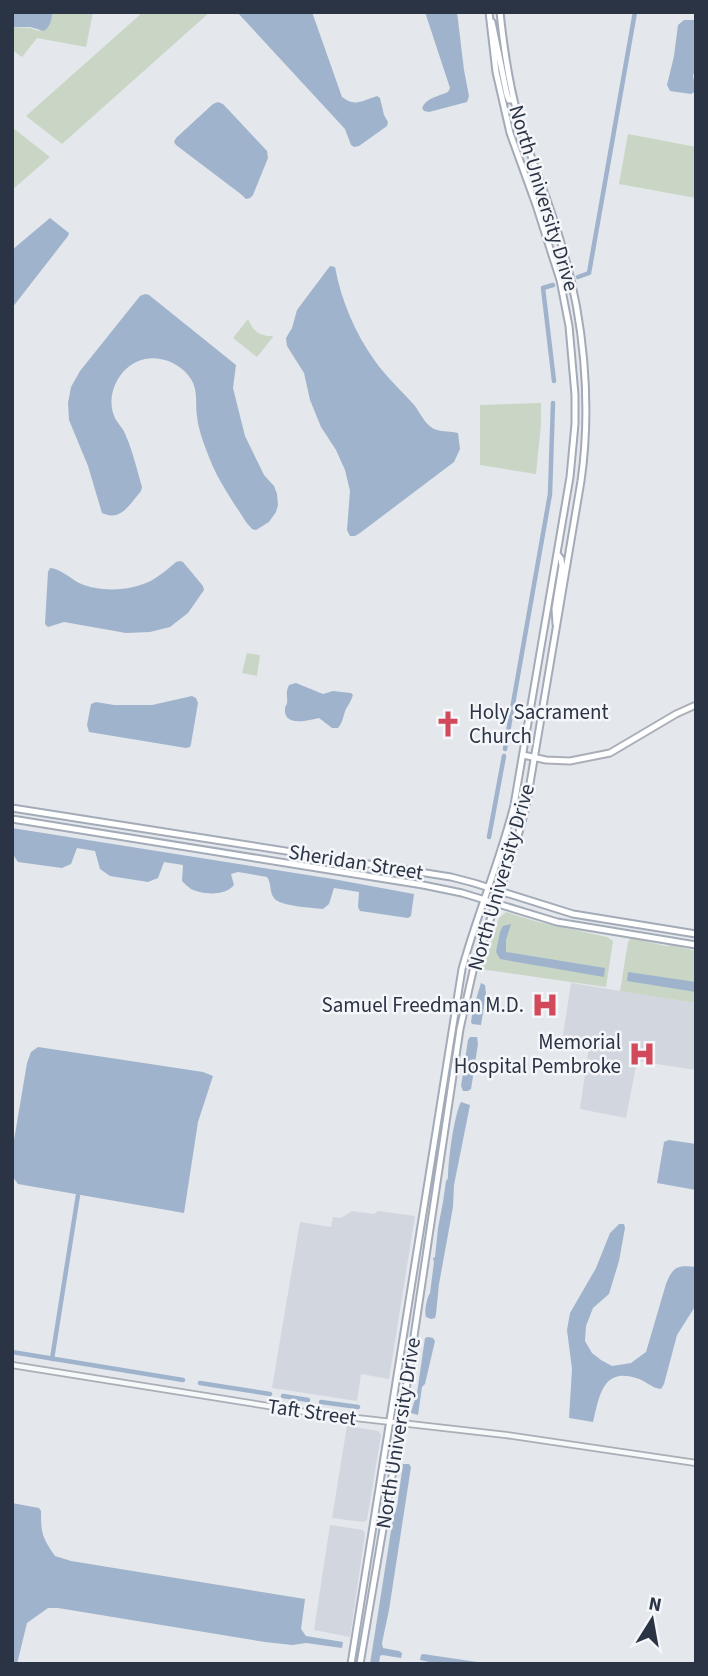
<svg xmlns="http://www.w3.org/2000/svg" width="708" height="1676" font-family="'Source Sans 3',sans-serif">
	<style>
		.built { fill: #d2d6de }
		.green { fill: #c9d6c5 }
		.water { fill: #9fb4cc }
		.lines { fill: none; stroke-linecap: round; stroke-linejoin: round }
		.canal { stroke: #9fb4cc; stroke-width: 4.5 }
		.tertiary-casing { stroke: #a9aeb7; stroke-width: 8 }
		.secondary-casing { stroke: #a9aeb7; stroke-width: 9 }
		.primary-casing { stroke: #a3abb8; stroke-width: 9 }
		.tertiary { stroke: #f7f8fa; stroke-width: 4.5 }
		.secondary { stroke: #fff; stroke-width: 5 }
		.primary { stroke: #fff; stroke-width: 5 }
		.labels { text-anchor: middle; dominant-baseline: central; stroke-width: 5; stroke-linejoin: round; paint-order: stroke }
		.street-label { font-size: 21px; fill: #2b3445; stroke: #f4f6f9 }
		.poi-label { font-size: 21px; fill: #2b3445; stroke: #f4f6f9; text-anchor: end }
	</style>
	<rect width="100%" height="100%" fill="#e4e7ec"/>
	<path class="built" d="M571,983l125,20v67l-59,-9 -11,57 -46,-9 9,-63 -27,-4z
		M352,1211l22,3 4,-3 37,5 -26,163 -28,-5 -4,27 -85,-13 28,-166 31,5 2,-10 8,1z
		M347,1426l31,5 3,4 -14,85 -4,2 -31,-4z
		M330,1525l33,5 2,4 -15,103 -36,-7z"/>
	<path class="green" d="M52,12h41l-7,35 -49,-9 -15,19 -10,-7v-23l18,1 9,3 13,-16z
		M143,12h67l-148,132 -36,-28z
		M13,128l37,29 -38,33v-61z
		M628,134l68,13v51l-77,-14z
		M248,319c4,11 12,18 24,17l1,1 -16,20 -24,-19z
		M541,403v21l-5,50 -56,-9v-60z
		M247,653l13,2 -3,21 -15,-3z
		M506,912l32,10 69,15 6,4 -7,46 -126,-18 7,-13 12,-38z
		M631,938l35,8 6,-1 24,6v52l-76,-12 8,-49z"/>
	<path class="water" d="M12,12h40c0,8 -2,15 -8,19l-14,-4h-18z
		M237,12h75l30,85c13,10 20,4 35,-1l3,2 4,17 4,7 -1,4 -28,20 -5,1 -3,-2 -6,-16z
		M425,12h32l7,58 5,26 -2,6 -38,10 -5,-1 -2,-3c4,-10 17,-12 26,-16l2,-4z
		M684,20h12v46l-3,10 3,15 -5,3 -21,-3 -3,-6 7,-29 4,-31z
		M218,102l5,2 44,47 1,7 -15,37 -3,3 -4,1 -4,-4 -66,-50 -2,-3 2,-4 37,-34z
		M50,218l19,15 -1,3 -56,72v-58z
		M330,266l5,1c6,33 20,66 40,94 12,17 27,30 40,45 6,8 11,21 22,24 6,2 14,1 21,3l2,16 -6,13 -94,71 -5,3h-5l-3,-6 3,-39 -5,-21 -9,-20 -15,-23 -11,-27 -6,-27 -17,-27 -1,-8 6,-10 5,-18z
		M145,294l4,1 87,70 -3,23 12,48 19,39 10,11 3,8 1,11 -2,7 -7,10 -13,8 -4,-1 -6,-7c-14,-22 -30,-44 -39,-70 -4,-11 -9,-24 -10,-36 -2,-15 2,-28 -9,-41 -10,-12 -27,-19 -43,-16 -25,5 -41,36 -30,59 3,6 9,11 11,18 7,16 11,34 16,51l-1,4c-11,13 -20,31 -39,22l-14,-47 -19,-46 -1,-17 3,-16 9,-16 60,-75z
		M180,561l3,1 20,24 1,4 -16,23 -18,14 -20,5 -24,1 -62,-11 -16,5 -3,-3 3,-52 2,-4c9,0 20,10 29,15 22,10 55,8 75,-4 8,-5 15,-11 22,-17z
		M296,683l27,11 10,-3 18,2 2,2c-2,6 -4,9 -7,14 -3,7 -3,13 -8,19h-6l-13,-10c-10,2 -36,10 -34,-10 0,-2 2,-3 2,-5 1,-8 -2,-9 2,-18z
		M192,696l4,2 2,5 -7,41 -1,3 -4,1 -97,-16 -2,-7 4,-21 5,-2 18,3h38z
		M12,828l321,51 81,15 -3,22 -3,2 -48,-7 -2,-4 1,-15 -25,-4 -5,16 -6,5c-10,-1 -44,-3 -49,-11 -5,-6 -2,-14 -7,-21l-29,-5 -7,2 3,11c-8,11 -31,10 -43,4 -3,-2 -6,-5 -9,-8l1,-16 -19,-3 -6,16 -10,4 -38,-6 -10,-7 -5,-18 -18,-3 -6,16 -9,4 -44,-6 -4,-6z
		M511,924l-5,16v12l99,16 -1,9 -104,-18 -4,-7 4,-20 3,-6z
		M628,972l68,10v10l-69,-11z
		M481,983l4,2 1,9 -5,31 -9,-1 -1,-2 2,-13z
		M470,1037h7l1,7 -7,45 -3,2h-5l-2,-5 7,-46z
		M38,1047l165,25 10,4 -15,46 -14,91 -166,-29 -6,-8v-24l15,-89 4,-11z
		M461,1102l9,3 -16,80 -1,22 -14,77 -3,30 -1,4 -4,1 -5,-2c-2,-5 1,-20 4,-24l4,-31 -1,-4 2,-1 3,-29 5,-26 3,-21 2,-3c0,-17 6,-63 13,-76z
		M669,1140l27,4v46l-39,-7 7,-41z
		M619,1224h5l1,4 -6,33 -10,33 -16,14 -7,18 -1,15 7,12 9,7 11,6 19,-3 15,-11 20,-68c7,-18 12,-19 30,-17v38l-19,30 -13,49 -3,5c-10,-1 -16,-9 -25,-11 -34,-11 -37,20 -43,44l-24,-4 3,-49 -5,-39 3,-17 26,-45 14,-35z
		M428,1337l5,1 2,3 -10,43 -3,3 -4,28 -7,-2v-1l6,-19 8,-55z
		M403,1464h6l2,3 -22,143 -7,33 1,5 16,3 3,2 -1,5 -19,-3 -2,1 -1,8h-9l23,-146 4,-12z
		M12,1503l27,5 2,3c0,23 1,26 14,45l16,5 234,38 -4,30 5,7 37,6 -1,6 -36,-5 -14,2 -27,-3 -207,-34h-10l-21,15 -10,41h-5z
		M423,1654l68,10h-53l-18,-4 1,-5z"/>
	<g class="lines">
		<path class="canal" d="M578,277l11,-4 46,-261
			M553,285l-10,3 11,93
			M505,749l45,-255 3,-91
			M489,837l15,-81
			M12,1352l171,28
			M52,1359l26,-164
			M200,1383l70,11
			M283,1396l25,4
			M321,1402l37,5"/>
		<g class="tertiary-casing">
			<path id="tertiary" d="M12,1365l300,48 194,22 190,28"/>
		</g>
		<g class="secondary-casing">
			<path id="secondary" d="M523,755l23,5 24,1 40,-8 66,-39 20,-9"/>
		</g>
		<g class="primary-casing">
			<path id="primary" d="M492,22l15,73 2,5h5
				M556,624l-1,-15 7,-43 -1,-7 -3,-4
				M12,808l439,69 23,6 99,31 123,20
				M12,819l411,66 39,8 95,29 139,23
				M351,1664l111,-695c15,-55 38,-108 52,-164l56,-328 5,-53v-29l-6,-69 -9,-46 -24,-75 -26,-72 -14,-61 -7,-60
				M360,1664l41,-241 59,-394 13,-58 45,-135 8,-29 55,-326c11,-77 3,-164 -20,-238 -11,-39 -27,-76 -40,-116 -11,-37 -17,-76 -21,-115"/>
		</g>
		<use href="#tertiary" class="tertiary"/>
		<use href="#secondary" class="secondary"/>
		<use href="#primary" class="primary"/>
	</g>
	<defs>
		<g id="church-bare" transform="scale(2.1)"><path d="M-1.2-6h2.4v3.5h3.3v2.4h-3.3V6h-2.4V-.1h-3.3v-2.4h3.3Z" fill="#d1495b" stroke="#f4f6f9" stroke-width="2.5" paint-order="stroke"/></g>
		<g id="hospital-bare" transform="scale(2.1)"><path d="M-5-5h3v3.5h4V-5h3V5h-3V1.5h-4V5h-3Z" fill="#d1495b" stroke="#f4f6f9" stroke-width="2.5" paint-order="stroke"/></g>
	</defs>
	<g fill-rule="evenodd">
		<use href="#church-bare" x="448" y="724"/>
		<use href="#hospital-bare" x="545" y="1005"/>
		<use href="#hospital-bare" x="642" y="1054"/>
	</g>
	<g class="labels">
		<g class="street-label">
			<text transform="translate(544 198) rotate(73)">North University Drive</text>
			<text transform="translate(356 862) rotate(9)">Sheridan Street</text>
			<text transform="translate(501 877) rotate(-74)">North University Drive</text>
			<text transform="translate(312 1412) rotate(8)">Taft Street</text>
			<text transform="translate(398 1433) rotate(-81)">North University Drive</text>
		</g>
		<g class="poi-label">
			<text x="469" y="712" text-anchor="start">Holy Sacrament<tspan x="469" dy="24">Church</tspan></text>
			<text x="524" y="1005">Samuel Freedman M.D.</text>
			<text x="621" y="1042">Memorial<tspan x="621" dy="24">Hospital Pembroke</tspan></text>
		</g>
	</g>
	<rect width="708" height="1676" fill="none" stroke="#2b3445" stroke-width="28"/>
	<g transform="translate(652 1620) rotate(11)" stroke="#f4f6f9" stroke-width="5" paint-order="stroke">
	<path d="M0-5L12 26L0 18L-12 26Z" fill="#2b3445"/>
	<text y="-10" font-size="19" font-weight="bold" text-anchor="middle" fill="#2b3445">N</text>
	</g>
</svg>
